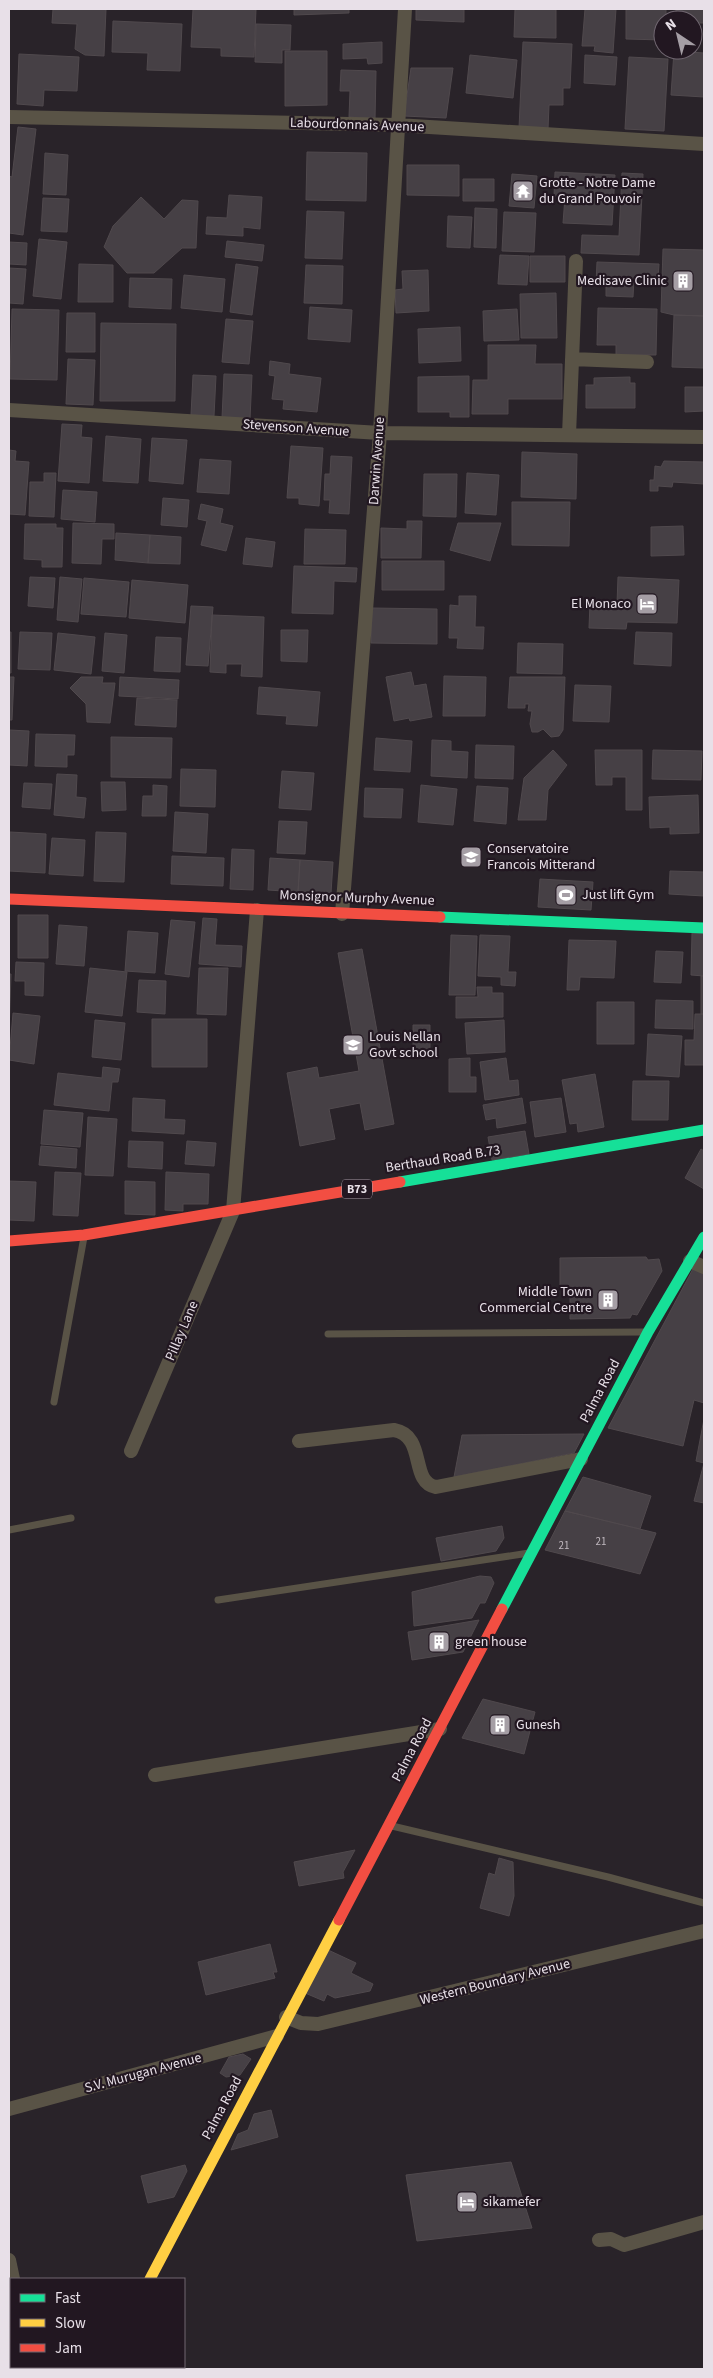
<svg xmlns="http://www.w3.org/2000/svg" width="713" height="2378" font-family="'Source Sans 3',sans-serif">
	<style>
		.building { fill: #464045; stroke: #50494d }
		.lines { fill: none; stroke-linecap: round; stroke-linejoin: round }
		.lane { stroke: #595346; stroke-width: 7 }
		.street { stroke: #595346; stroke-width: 14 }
		.fast { stroke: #16e098; stroke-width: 11 }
		.slow { stroke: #ffcf43; stroke-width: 11 }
		.jam { stroke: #f24e42; stroke-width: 11 }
		.labels { text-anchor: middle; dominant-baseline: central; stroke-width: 4.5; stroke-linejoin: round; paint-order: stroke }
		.number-label { font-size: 11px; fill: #c0b8bf }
		.shield { fill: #221721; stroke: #ada4ac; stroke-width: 1 }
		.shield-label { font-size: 12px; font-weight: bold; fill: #e8e0e8 }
		.street-label { font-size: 14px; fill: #e8e0e8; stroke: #221721 }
		.poi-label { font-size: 14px; fill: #e8e0e8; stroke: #221721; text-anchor: start }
	</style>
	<rect width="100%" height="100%" fill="#292329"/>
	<path class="building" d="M53,9h53l-2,47 -19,-1 -10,-6 2,-25 -25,-1z
		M193,9h63l-2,48 -33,-1v-8l-30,-1z
		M294,9h55v4l-55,2z
		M416,9h48v13l-48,-2z
		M515,9h41v29l-42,-1z
		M585,9h31l-3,44 -19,-2 1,-5h-13z
		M626,9h40v11h-3v20l-37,-1z
		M676,9h28v14h-11v-3h-17z
		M113,21l69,3 -2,47 -33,-1 1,-17 -36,-1z
		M256,24l35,1 -1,25h-8v13l-27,-1z
		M382,42v21l-14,1 -1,-6 -24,1v-15z
		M523,42l49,2 -2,44h-7v17h-14l-1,24 -29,-1z
		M285,51h42v54l-42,1z
		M674,51l30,2v44l-33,-2z
		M19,54l60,3 -2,34 -33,-1 -1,16 -26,-2z
		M470,55l47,5 -4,38 -47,-5z
		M585,55l32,2 -2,28 -31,-2z
		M629,57l39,2 -4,72 -39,-2z
		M411,68h42l-7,50 -42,-2z
		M341,70l35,1 -1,48 -26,-2 1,-26h-10z
		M18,127l18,2 -13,106 -14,-2v-57l3,1z
		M307,152l60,1 -1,48 -60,-1z
		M45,153l23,2 -2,40 -23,-1z
		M407,165h52v31l-52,-1z
		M555,172l60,3 -3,50 -49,-2 2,-26 -11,-1z
		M622,173l21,1 -4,81 -58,-2 1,-18 37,1z
		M512,174l25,2 -3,32 -25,-2z
		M463,179h31v22h-31z
		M229,195l33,2 -2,32 -17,-2v9l-37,-2 1,-17 20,1z
		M141,197l23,22 18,-19 16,1 -2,47h-14l-28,25h-27l-23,-26 9,-21z
		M43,198l26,1 -2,33 -26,-1z
		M475,208l22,1 -1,39 -22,-1z
		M307,211l37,1 -2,47 -37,-1z
		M504,212l32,1 -2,39 -32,-1z
		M448,216l24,1 -2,31 -23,-1z
		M39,239l28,3 -6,57 -28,-3z
		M227,241l37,4 -2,16 -37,-4z
		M9,242l18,1 -1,22 -17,-1z
		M663,249l41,1v66l-30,-1 -13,-3z
		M500,255l29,1 -2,29 -29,-1z
		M530,256h35v26h-35z
		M597,262l62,2 -1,15 -24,-1 -1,19 -27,-1v-11l-10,-1z
		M79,264l34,1v37h-35z
		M236,264l22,3 -6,48 -22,-3z
		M306,265l37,1 -1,38 -38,-1z
		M9,268l17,1 -3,35 -14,-1z
		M428,270l1,41 -33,2 -1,-23 8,-1 -1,-18z
		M184,275l41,4 -3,33 -41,-4z
		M130,278l42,1 -1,30 -42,-2z
		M556,293l1,45h-36l-1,-44z
		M310,307l42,3 -2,32 -42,-3z
		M598,308l59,1 -1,46h-40v-10h-19z
		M12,309l47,1 -2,70 -47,-1z
		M517,309l2,31 -35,1 -1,-30z
		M67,313h28v39h-29z
		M674,315l30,1v52l-32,-1z
		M226,319l27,2 -4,43 -27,-2z
		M101,323l75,1 -1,77h-75z
		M460,327l1,34 -42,2 -1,-34z
		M488,345h48l-1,19h27v35h-54v15h-36l1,-34h15z
		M68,359l27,1 -2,45 -27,-1z
		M270,361l20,3 -1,10 32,4 -4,34 -34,-3 1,-9 -12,-1 3,-23 -6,-1z
		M224,374l28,1 -2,44 -28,-1z
		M193,375l23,1 -2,40 -23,-1z
		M469,376v41h-19v-5h-32v-35z
		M630,377v6h5v25h-49v-23h8v-7z
		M685,387h19v24l-19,1z
		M62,424l20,1 -1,12 11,1 -3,45 -31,-2z
		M106,436l35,3 -3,44 -35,-2z
		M152,438l35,2 -4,44 -34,-3z
		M291,446l32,2 -4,58 -20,-2v-6h-12z
		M9,450l7,1 -1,10 14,1 -4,53 -16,-1z
		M522,452l55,2 -1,45 -55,-2z
		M331,456l21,1 -3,57 -20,-1 1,-13h-6l1,-26h5z
		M200,459l31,2 -2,33 -32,-2z
		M664,461l40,1v22l-31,-2 -1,5 -14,-1v5h-8v-11h4l1,-14 6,1z
		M44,473h12l-2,44 -25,-1 1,-34h14z
		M467,473l32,2 -3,40 -31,-2z
		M424,474h33l-1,43 -33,-1z
		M63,490l34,2 -2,30 -34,-3z
		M163,498l26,2 -2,27 -26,-2z
		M512,502h58l-1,44 -57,-1z
		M201,504l22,5 -3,14 13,3 -7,25 -25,-6 6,-24 -9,-2z
		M407,521h15l-1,37h-40v-30l26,1z
		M73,523l41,1v15h-12l-1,25 -29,-1z
		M458,523h43l-11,38 -40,-11z
		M25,524h31v4h7l-1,39h-20v-7l-18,-1z
		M683,526l1,29 -33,1v-29z
		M305,529l41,1 -1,34h-41z
		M116,533l34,2 -2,28 -33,-3z
		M150,535l31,2 -1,27 -32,-1z
		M246,538l29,4 -3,25 -29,-3z
		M382,561h62v29h-62z
		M294,566l63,2 -1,14 -22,-1 -1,33 -41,-1z
		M30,577l25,1 -2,30 -25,-2z
		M60,577l22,2 -4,43 -21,-2z
		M618,577l61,3 -2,43 -50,-1 -1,7 -37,-1 1,-25 27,1z
		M84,578l45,4 -3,35 -45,-3z
		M132,580l56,5 -3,38 -56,-5z
		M459,596h17l-1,31h9l-1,22 -26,-1 1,-10h-9l1,-33 9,1z
		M191,606l22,1 -5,59 -22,-1z
		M372,608l65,1v35l-66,-1z
		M212,615l52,2 -2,60 -21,-1 1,-12h-16v9l-16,-1z
		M281,630h27l-1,32 -26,-1z
		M9,632h2v41h-2z
		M20,632l32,1 -2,37 -32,-1z
		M636,632l36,1 -1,33 -37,-2z
		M58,633l37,4 -4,37 -37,-4z
		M105,633l22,2 -3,38 -22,-2z
		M156,637l25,1 -1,34 -26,-1z
		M518,643l45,1 -1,30 -45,-1z
		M411,672l3,14 12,-2 6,33 -22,4 -1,-3 -15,3 -8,-44z
		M444,676l42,1 -1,39h-42z
		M9,677h5l-2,43h-3z
		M81,677h22l-1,6h13l-5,40 -23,-1 -1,-18 -16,-16z
		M120,677l59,3 -1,19 -59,-3z
		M510,677h55l-2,53 -4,6 -8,1 -8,-8 -5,3h-6l-2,-8 2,-13h-4l1,-7h-4v4h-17z
		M575,685l36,1 -2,36 -36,-1z
		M259,687l61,5 -3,34 -31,-2 1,-8 -30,-2z
		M137,698l40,2 -1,27 -41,-2z
		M9,730l20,1 -2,35 -18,-1z
		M36,734l39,1 -1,20h-7v12l-32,-1z
		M111,737l61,1 -1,40 -60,-1z
		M376,738l36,3 -2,31 -36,-2z
		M432,740l19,1v10l17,1 -1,26 -36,-2z
		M476,745l38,1 -1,33 -38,-1z
		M553,750l14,15 -19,25 -2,30h-28l6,-42z
		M595,750h47v60h-16v-33h-14v8h-16z
		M653,750l49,1 -1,29 -49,-1z
		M181,769l35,1 -1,37 -35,-1z
		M282,771l32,2 -3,37 -32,-2z
		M57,774l20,1 -1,22 10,1 -2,20 -30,-3z
		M101,782h24l1,28 -24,1z
		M24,783l28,1 -2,25 -28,-2z
		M153,785l14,1 -1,30h-24l1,-20h10z
		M421,785l36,4 -4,36 -35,-3z
		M477,786l31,2 -2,36 -32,-3z
		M365,788l38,1 -2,29 -37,-1z
		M698,795l1,38 -29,1v-7l-20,1 -1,-31z
		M175,812l33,2 -2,39 -33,-2z
		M279,821l28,1 -2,32 -28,-1z
		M10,832l36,2 -1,39 -36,-2z
		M96,832l30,1 -2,49 -30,-1z
		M52,838l33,2 -2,36 -34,-2z
		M232,849l22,1 -1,40 -23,-1z
		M172,856l52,2 -1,28 -52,-2z
		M270,858l30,2 -2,32 -30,-2z
		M300,860l33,2 -2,31 -33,-1z
		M670,871l34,1v24l-35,-2z
		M540,879l53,3 -2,28 -53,-3z
		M18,915h30v43h-30z
		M203,918l14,1 -2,26 27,1 -1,21 -42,-3z
		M171,920l24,2 -6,55 -24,-3z
		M59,925l28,2 -3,39 -28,-2z
		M128,931l30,2 -3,40 -30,-2z
		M692,933h12v43l-13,-1z
		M451,935l26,1 -2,59h-26z
		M480,935l30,1 -2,36h8l-1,14 -14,-1v-8l-23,-1z
		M569,940l47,1 -2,37 -34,-1 -1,13h-12z
		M362,949l32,175 -29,6 -5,-27 -31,6 6,30 -35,7 -13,-73 30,-6 2,11 40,-7 -21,-118z
		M656,951l27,1 -2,31 -27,-1z
		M16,962l28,1 -1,33 -18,-1v-14h-10z
		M90,968l37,4 -5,44 -37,-4z
		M199,968h29l-2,47 -29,-1z
		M9,974h2l-2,60z
		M701,976h3v38h-3z
		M139,980l27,1 -1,33 -28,-2z
		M477,987h15v6h11v24l-47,1v-21h22z
		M656,1000l37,1v28l-38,-1z
		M597,1002h37v42h-37z
		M13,1013l27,3 -6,48 -25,-4z
		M695,1014h9v51h-19v-25h9z
		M152,1019h55v48h-55z
		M95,1020l30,3 -4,37 -29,-3z
		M504,1020l1,32 -38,2 -2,-31z
		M413,1025h17v26h-17z
		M648,1034l34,2 -3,41 -33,-2z
		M470,1058v19h6v15h-27v-33z
		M506,1058l3,23 9,-1 1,15 -34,5 -5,-38z
		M103,1067l17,2 -2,13h-6l-3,29 -55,-6 4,-32 44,5z
		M595,1074l9,53 -26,5 -1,-9 -7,1 -8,-44z
		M633,1081h36l-1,39h-36z
		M133,1098l32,2 -1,19 21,1 -1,14 -52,-3z
		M522,1098l4,25 -29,5 -1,-10 -10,2 -3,-15z
		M561,1098l5,34 -31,5 -5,-35z
		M44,1110l39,3 -3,34 -39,-3z
		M88,1117l29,2 -4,57 -28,-1z
		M525,1131l4,23 -37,6 -4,-23z
		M129,1141l34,1 -1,27 -34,-2z
		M187,1141l29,2 -2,23 -29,-2z
		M41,1146l36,3 -1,19 -37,-3z
		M701,1149l3,2v38l-19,-11z
		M55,1172l26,1 -3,43 -25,-1z
		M166,1172l43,2 -1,30h-25v7l-18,-1z
		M9,1181l27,1 -2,39 -25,-1z
		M125,1181l30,1v33l-30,-1z
		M646,1257l2,3 11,-1 3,12 -25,44 -5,-1 -2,4 -60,1v-33h-10v-28z
		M694,1267l10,5v131l-10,-3 -11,46 -75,-18z
		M704,1419v84l-10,-2 10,-38 -8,-2z
		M584,1434l-10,19 -120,24 8,-42z
		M583,1477l68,19 -11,33 -75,-18z
		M565,1511l91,22 -16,41 -95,-24z
		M502,1526l2,12 -8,13 -55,10 -5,-23z
		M480,1576l11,1 3,6 -9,20h-5l-8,15 -58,8 -2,-34z
		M479,1620l-16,32 -51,8 -4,-28z
		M483,1699l52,13 -11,42 -62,-16z
		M355,1850l-12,22 1,6 -45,8 -5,-24z
		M499,1858l14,4 1,34 -5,20 -29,-8 9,-35 6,2z
		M270,1944l7,28h-4l2,6 -69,17 -8,-33z
		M326,1949l30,14 -5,10 22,11 -3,7 -35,7 -8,-4 -3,7 -19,-8z
		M243,2054l8,5 -11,16 -14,2 -6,-4 9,-16z
		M271,2110l7,27 -47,13 7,-16 10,-4 6,-16z
		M511,2162l21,66 -115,13 -11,-66z
		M185,2165l2,6 -13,26 -26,6 -7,-27z"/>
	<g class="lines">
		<path class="lane" d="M328,1334l317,-2
			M54,1402l30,-165
			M9,1530l62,-12
			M218,1600l311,-47
			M392,1826l216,51 96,26"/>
		<path class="street" d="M9,117l388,8 307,19
			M572,359l75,3
			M9,410l371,23 324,4
			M569,435l7,-174
			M342,914l38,-481 25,-424
			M690,1261l14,6
			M299,1441l95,-11c33,6 15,52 42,57l145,-28
			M131,1451l102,-240 24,-301
			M155,1775l285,-46
			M286,2017l15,6 17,1 386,-93
			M9,2109l268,-73
			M599,2240l12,-1 13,6 80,-23
			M9,2260l4,19
			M35,2369l9,-2"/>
		<path class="fast" d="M440,917l264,11
			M400,1182l304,-52
			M502,1609l146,-277 56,-95
			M103,2369l1,-2"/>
		<path class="slow" d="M150,2279l189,-359"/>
		<path class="jam" d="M9,899l431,18
			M9,1241l75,-6 316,-53
			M339,1920l163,-311"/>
	</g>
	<defs>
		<g id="temple-square" transform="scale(1.125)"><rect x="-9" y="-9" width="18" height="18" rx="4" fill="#a59ea5" stroke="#221721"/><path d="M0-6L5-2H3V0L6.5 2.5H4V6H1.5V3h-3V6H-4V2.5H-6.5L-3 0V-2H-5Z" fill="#fff"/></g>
		<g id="building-square" transform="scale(1.125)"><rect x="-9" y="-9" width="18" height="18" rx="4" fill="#a59ea5" stroke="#221721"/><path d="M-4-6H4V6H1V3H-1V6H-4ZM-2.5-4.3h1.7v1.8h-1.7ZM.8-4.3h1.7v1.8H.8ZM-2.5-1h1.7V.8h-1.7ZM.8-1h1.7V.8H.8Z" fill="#fff"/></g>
		<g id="hotel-square" transform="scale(1.125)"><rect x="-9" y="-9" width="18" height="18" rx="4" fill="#a59ea5" stroke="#221721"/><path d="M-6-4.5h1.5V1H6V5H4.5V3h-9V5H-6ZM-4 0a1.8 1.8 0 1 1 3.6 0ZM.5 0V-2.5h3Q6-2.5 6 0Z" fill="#fff"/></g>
		<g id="school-square" transform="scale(1.125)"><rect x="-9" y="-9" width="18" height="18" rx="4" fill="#a59ea5" stroke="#221721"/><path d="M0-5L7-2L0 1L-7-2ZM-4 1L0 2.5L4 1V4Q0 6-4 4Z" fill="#fff"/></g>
		<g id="stadium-square" transform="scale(1.125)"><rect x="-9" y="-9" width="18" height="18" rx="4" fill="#a59ea5" stroke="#221721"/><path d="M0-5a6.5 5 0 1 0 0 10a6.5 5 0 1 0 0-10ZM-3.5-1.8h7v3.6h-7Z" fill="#fff"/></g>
	</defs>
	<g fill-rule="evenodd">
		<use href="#temple-square" x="523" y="191"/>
		<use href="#building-square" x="683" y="281"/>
		<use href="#hotel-square" x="647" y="604"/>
		<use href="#school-square" x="471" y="857"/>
		<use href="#stadium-square" x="566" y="895"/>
		<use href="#school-square" x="353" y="1045"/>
		<use href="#building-square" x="608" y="1300"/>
		<use href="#building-square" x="439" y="1642"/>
		<use href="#building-square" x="500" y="1725"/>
		<use href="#hotel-square" x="467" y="2202"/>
	</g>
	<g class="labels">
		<g class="number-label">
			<text x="601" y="1541">21</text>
			<text x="564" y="1545">21</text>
		</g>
		<rect class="shield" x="342" y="1179.5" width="30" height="19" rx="4"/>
		<g class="shield-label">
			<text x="357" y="1189">B73</text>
		</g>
		<g class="street-label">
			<text transform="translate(357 125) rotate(2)">Labourdonnais Avenue</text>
			<text transform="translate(296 428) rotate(4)">Stevenson Avenue</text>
			<text transform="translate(377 461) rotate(-86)">Darwin Avenue</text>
			<text transform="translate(357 898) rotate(2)">Monsignor Murphy Avenue</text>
			<text transform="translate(443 1159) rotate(-9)">Berthaud Road B.73</text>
			<text transform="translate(182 1331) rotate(-67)">Pillay Lane</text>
			<text transform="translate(600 1391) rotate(-62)">Palma Road</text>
			<text transform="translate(412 1750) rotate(-62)">Palma Road</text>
			<text transform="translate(495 1982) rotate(-14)">Western Boundary Avenue</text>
			<text transform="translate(143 2073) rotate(-15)">S.V. Murugan Avenue</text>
			<text transform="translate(222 2108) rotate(-62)">Palma Road</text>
		</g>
		<g class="poi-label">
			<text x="539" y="183">Grotte - Notre Dame<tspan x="539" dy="16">du Grand Pouvoir</tspan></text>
			<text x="667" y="281" text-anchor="end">Medisave Clinic</text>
			<text x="631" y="604" text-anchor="end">El Monaco</text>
			<text x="487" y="849">Conservatoire<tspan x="487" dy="16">Francois Mitterand</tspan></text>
			<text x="582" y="895">Just lift Gym</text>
			<text x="369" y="1037">Louis Nellan<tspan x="369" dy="16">Govt school</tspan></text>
			<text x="592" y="1292" text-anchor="end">Middle Town<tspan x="592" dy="16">Commercial Centre</tspan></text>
			<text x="455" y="1642">green house</text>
			<text x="516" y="1725">Gunesh</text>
			<text x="483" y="2202">sikamefer</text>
		</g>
	</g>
	<rect width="713" height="2378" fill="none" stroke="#e8e0e8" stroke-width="20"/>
	<rect x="10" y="2278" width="175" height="90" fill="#221721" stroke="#716771"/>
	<rect x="20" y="2294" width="25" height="8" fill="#16e098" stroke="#716771"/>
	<text x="55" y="2303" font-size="15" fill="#e8e0e8">Fast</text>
	<rect x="20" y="2319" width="25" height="8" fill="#ffcf43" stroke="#716771"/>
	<text x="55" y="2328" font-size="15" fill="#e8e0e8">Slow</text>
	<rect x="20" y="2344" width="25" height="8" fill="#f24e42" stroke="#716771"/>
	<text x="55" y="2353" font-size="15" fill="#e8e0e8">Jam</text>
	<g transform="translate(678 35) rotate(325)"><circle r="24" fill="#221721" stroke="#716771"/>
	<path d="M0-4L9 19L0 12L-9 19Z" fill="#a59ea5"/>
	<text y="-8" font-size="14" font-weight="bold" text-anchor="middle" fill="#e8e0e8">N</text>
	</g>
</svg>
